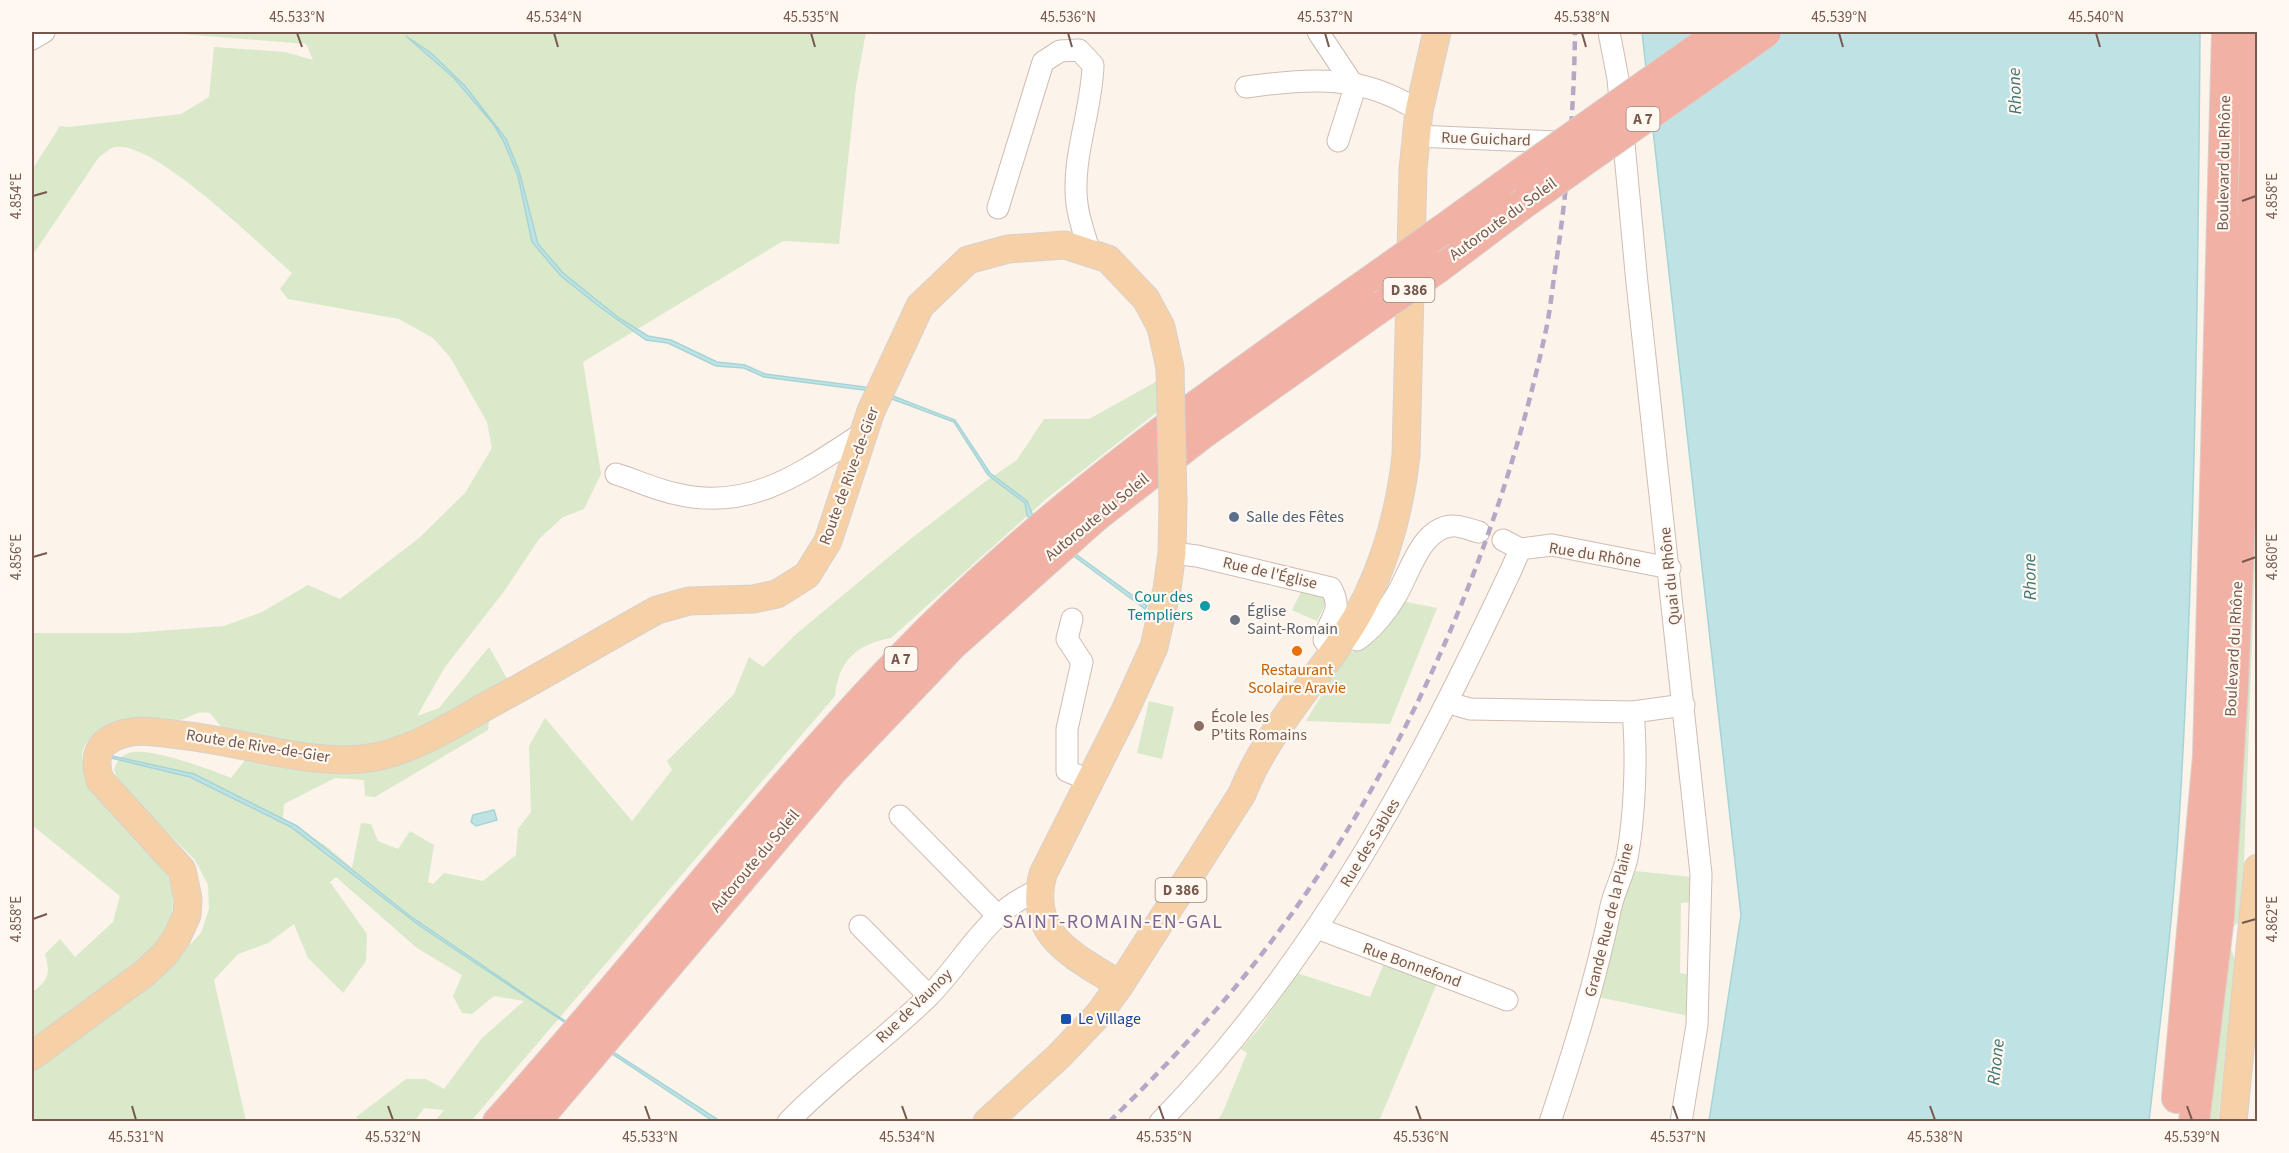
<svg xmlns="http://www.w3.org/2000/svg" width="2289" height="1153" font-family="'Source Sans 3',sans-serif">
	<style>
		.green { fill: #d9e9c9 }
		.water { fill: #bfe3e5; stroke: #a6d4d6; stroke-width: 1.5 }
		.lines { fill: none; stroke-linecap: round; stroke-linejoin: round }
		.minor-casing { stroke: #d0bcb2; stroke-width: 23 }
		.major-casing { stroke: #d9d0cd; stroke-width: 29 }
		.highway-casing { stroke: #d9d0cd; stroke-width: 32 }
		.minor { stroke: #fff; stroke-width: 21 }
		.major { stroke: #f6d1a7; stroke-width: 27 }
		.highway { stroke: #f2b1a5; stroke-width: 30 }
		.rail { stroke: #b5a8c6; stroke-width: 4.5; stroke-dasharray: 9 6; stroke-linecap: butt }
		.major-bridge-casing { stroke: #d9d0cd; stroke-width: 29; stroke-linecap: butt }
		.highway-bridge-casing { stroke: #d9d0cd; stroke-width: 32; stroke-linecap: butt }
		.major-bridge { stroke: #f6d1a7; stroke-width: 27 }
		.highway-bridge { stroke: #f2b1a5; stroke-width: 30 }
		.ticks { fill: none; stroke: #76584e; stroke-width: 2 }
		.service-dot { fill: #5c6f8a; stroke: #fef8f1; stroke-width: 2 }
		.culture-dot { fill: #0f9aa8; stroke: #fef8f1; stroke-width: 2 }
		.worship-dot { fill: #6b7280; stroke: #fef8f1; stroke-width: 2 }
		.food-dot { fill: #e8710a; stroke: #fef8f1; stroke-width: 2 }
		.education-dot { fill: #8d6e63; stroke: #fef8f1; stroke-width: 2 }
		.transit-dot { fill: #1a4fb4; stroke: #fef8f1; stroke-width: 2 }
		.labels { text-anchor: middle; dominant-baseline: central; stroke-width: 4.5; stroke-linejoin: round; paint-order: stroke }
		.shield { fill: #fef8f1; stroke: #9f887f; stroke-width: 1.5 }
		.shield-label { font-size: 15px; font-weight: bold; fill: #76584e }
		.street-label { font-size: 16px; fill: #76584e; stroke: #fef8f1 }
		.service-label { font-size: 16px; fill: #4e5e75; stroke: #fef8f1; text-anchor: start }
		.culture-label { font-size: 16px; fill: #0d838f; stroke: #fef8f1; text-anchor: end }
		.worship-label { font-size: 16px; fill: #5b616d; stroke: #fef8f1; text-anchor: start }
		.food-label { font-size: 16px; fill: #c56008; stroke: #fef8f1 }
		.education-label { font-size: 16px; fill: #785e54; stroke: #fef8f1; text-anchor: start }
		.transit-label { font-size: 16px; fill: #164399; stroke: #fef8f1; text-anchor: start }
		.water-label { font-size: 18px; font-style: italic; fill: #427679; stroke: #fef8f1 }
		.quarter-label { font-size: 20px; letter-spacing: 1.5px; fill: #7e6691; stroke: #fef8f1 }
		.neatline { fill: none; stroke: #76584e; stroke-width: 2 }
		.ticks-label { font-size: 15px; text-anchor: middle; fill: #76584e }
	</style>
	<rect width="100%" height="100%" fill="#fcf3ea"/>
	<path class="green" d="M157,32h709l-10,54 -17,158 -56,-3 -200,121 18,112 -17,35 -21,8 -24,22 -34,51 -60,77 -28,49 22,-8 50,-61 20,35c-48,29 -110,74 -169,70 -38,-3 -79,-16 -117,-23l-13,-16c-14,-3 -17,4 -30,7 -16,4 -34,-5 -50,-1 -34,8 -62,26 -40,61l75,87 8,26 -1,28 -18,30 -122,96v-55c16,-11 19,-18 13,-38l15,-15 15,18 38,-35 7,-26 -88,-71v-192h99l93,-7 38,-14 46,-27 32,14 79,-61 46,-45 27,-45 -5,-26 -37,-65 -17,-19 -34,-19 -111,-20 -8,-10 12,-16c-32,-28 -138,-133 -177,-126 -5,1 -11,7 -16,10l-67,99v-86l28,-44 9,1 112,-13 28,-17 5,-50 71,5 28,8 -7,-16z
		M2257,351v158l-13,355 -5,58 -6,5 -2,22 4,11 -17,161 -8,1 13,-117z
		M1161,379v30l-115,90 -155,139c-34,6 -53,23 -56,58l-364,425h-36l9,-11 -20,-2 -9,13h-55l-4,-4 50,-38h20l18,10 38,-51 42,-37 -30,-5 -22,18 -10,-1 -9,-17 9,-21 -45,-27 -81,-71 -6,5 37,52 -1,27 -23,32 -35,-35 -14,-34 -26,19 -30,11 -24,26 32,141 -214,1v-52l130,-96 39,-41 8,-24 -1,-24 -13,-25 -77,-77 -4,-14c4,-8 6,-13 15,-16 19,-7 83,17 102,25l19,-24 86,17 153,-52 -1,11 -113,67 -10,-1 -1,-16 -29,-2 -51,26 -1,14 43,28 26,22 9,-45 10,1 7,17 20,8 12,-18 24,14 -6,37 5,2 11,-11 39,8 33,-26 2,-26 13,-17 -2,-66 16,-28 87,103 40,-51 -5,-9 67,-67 15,-37 14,10 32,-32 113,-94 78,-60 31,-21 27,-41h45z
		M1302,590l21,3 4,8 -10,20 -25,-11z
		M1401,601l36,7 -47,116 -84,-3 38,-63 25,-18z
		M1149,701l25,6 -12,52 -25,-6z
		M1635,871l56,6 1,25 -11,1 -1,70 10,2 -1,41 -91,-19 20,-85z
		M1385,961l53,20 -59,140 -163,1 6,-8 25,-61 -6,-4 20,-23 36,-53 73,24z"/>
	<path class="water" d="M1642,32h558c-2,257 -5,515 -20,773 -6,106 -19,211 -31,316h-440l32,-206z
		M406,36l25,17 34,33 41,53 13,32 19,73 25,29 56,45 29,18 23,4 46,22 28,3 20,9 108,14 -2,3 -107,-14 -20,-9 -28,-2 -48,-23 -22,-3 -46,-33 -39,-31 -29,-34 -14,-66 -14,-34 -10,-17 -40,-47z
		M885,393l70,27 35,53 37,28 10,25 110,80 -2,3 -109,-81 -9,-13 -2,-12 -37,-28 -34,-53 -70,-26z
		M112,756l82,18 103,52 113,90 129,88 181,117h-7l-293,-195 -129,-99 -101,-50 -79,-19z
		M494,810l3,10 -21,6 -5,-4 2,-7z"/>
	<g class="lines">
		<g class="minor-casing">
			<path id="minor" d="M1318,32l34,51
				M1609,32l9,47 19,204 64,591 -4,151 -16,97
				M32,39l12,-7
				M1246,87c64,-9 117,-13 173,24
				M1416,136l140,6
				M1338,141l18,-57
				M998,208l45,-146 17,-11 19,-1 14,15c-1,46 -22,93 -16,139 2,17 9,34 13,50
				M616,474c20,6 40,16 61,20 74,18 127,-23 186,-61
				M1520,549l32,-4 118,23
				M1172,553l25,3 134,32c13,24 -2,29 -7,52l9,12
				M1072,619l-5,20 15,23 -15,67v42l22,9
				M1346,635l11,5c16,-11 31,-30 40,-46 13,-22 24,-65 54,-68 8,-1 20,4 28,6
				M1449,703l21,6 163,3 51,-7
				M900,816l99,101
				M860,926l69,70
				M1317,928l190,72
				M788,1122c43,-45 95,-81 140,-125 34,-33 62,-90 110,-106
				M1160,1122c159,-164 256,-350 352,-554l8,-19 -17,-9
				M1550,1122c24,-72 46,-142 61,-216 4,-16 12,-31 16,-48 8,-42 10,-104 6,-146"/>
		</g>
		<g class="major-casing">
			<path id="major" d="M1120,985c-45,-29 -94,-49 -77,-111l81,-161 30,-66 13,-58 5,-36 1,-51
				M32,1056l113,-83 20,-19 12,-17 10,-22 1,-16 -6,-29 -82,-90c-8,-25 -1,-40 26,-47 18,-4 36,0 54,2 60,6 121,29 181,24 46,-4 90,-33 129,-55 56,-30 111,-63 167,-94l32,-9 64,-2 24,-5 30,-19 21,-34 43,-130 49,-105 48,-46 40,-11 57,-4 43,14 38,40 15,28 9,41
				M987,1122l72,-66 40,-42 21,-29 122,-191c22,-57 68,-107 102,-157 36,-53 55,-119 62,-181l7,-287 6,-58 18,-79
				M2233,1122l25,-254"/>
		</g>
		<g class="highway-casing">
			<path id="highway" d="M1441,231l78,-56
				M1439,267l81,-61
				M2177,1098l31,-342 19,-724
				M498,1122c146,-162 277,-337 431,-492 136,-135 294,-245 450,-355
				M535,1122l297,-351 121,-127 142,-127 107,-83 180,-128
				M2194,1122l25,-206 14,-230 22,-533v-121"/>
		</g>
		<use href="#minor" class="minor"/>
		<use href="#major" class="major"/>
		<use href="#highway" class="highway"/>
		<path class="rail" d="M1109,1122c51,-50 101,-102 145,-158 145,-184 243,-407 292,-634 5,-24 7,-49 11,-73 11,-75 17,-149 18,-225"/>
		<g class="major-bridge-casing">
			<path id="major-bridge" d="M1170,368l3,134"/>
		</g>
		<g class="highway-bridge-casing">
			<path id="highway-bridge" d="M1519,175l202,-143
				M1520,206l246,-174
				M1379,275l62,-44
				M1382,306l57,-39"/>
		</g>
		<use href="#major-bridge" class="major-bridge"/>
		<use href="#highway-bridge" class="highway-bridge"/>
	</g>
	<path class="ticks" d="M297,33l5,14M554,33l4,14M811,33l4,14M1068,33l4,14M1325,33l4,14M1582,33l4,14M1839,33l4,14M2096,33l4,14M33,196l14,-4M2242,201l14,-5M33,557l14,-4M2242,562l14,-5M33,919l14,-5M2242,923l14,-4M132,1106l4,14M388,1106l5,14M645,1106l5,14M902,1106l5,14M1159,1106l5,14M1416,1106l5,14M1673,1106l5,14M1930,1106l5,14M2187,1106l5,14"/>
	<circle class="service-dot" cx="1234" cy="517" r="6"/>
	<circle class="culture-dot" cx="1205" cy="606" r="6"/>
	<circle class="worship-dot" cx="1235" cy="620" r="6"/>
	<circle class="food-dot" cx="1297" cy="651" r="6"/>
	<circle class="education-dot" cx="1199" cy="726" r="6"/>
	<rect class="transit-dot" x="1060" y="1013" width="12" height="12" rx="3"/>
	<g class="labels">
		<g class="shield">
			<rect x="1626.5" y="107" width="33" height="24" rx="4.5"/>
			<rect x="1383.5" y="278" width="51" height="24" rx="4.5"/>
			<rect x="884.5" y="647" width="33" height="24" rx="4.5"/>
			<rect x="1155.5" y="878" width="51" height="24" rx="4.5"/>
		</g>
		<g class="shield-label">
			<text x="1643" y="119">A 7</text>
			<text x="1409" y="290">D 386</text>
			<text x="901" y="659">A 7</text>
			<text x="1181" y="890">D 386</text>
		</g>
		<g class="street-label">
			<text transform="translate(1486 139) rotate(2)">Rue Guichard</text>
			<text transform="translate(2224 163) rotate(-89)">Boulevard du Rhône</text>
			<text transform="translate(1503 219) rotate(-36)">Autoroute du Soleil</text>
			<text transform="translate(849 476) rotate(-70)">Route de Rive-de-Gier</text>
			<text transform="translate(1097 517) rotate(-39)">Autoroute du Soleil</text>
			<text transform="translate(1595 555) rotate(9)">Rue du Rhône</text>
			<text transform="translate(1270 573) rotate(13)">Rue de l'Église</text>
			<text transform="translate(1670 576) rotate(-96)">Quai du Rhône</text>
			<text transform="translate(2234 649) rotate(-87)">Boulevard du Rhône</text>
			<text transform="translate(258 746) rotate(9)">Route de Rive-de-Gier</text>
			<text transform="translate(1370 843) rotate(-59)">Rue des Sables</text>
			<text transform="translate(755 861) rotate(-50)">Autoroute du Soleil</text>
			<text transform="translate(1609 920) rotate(-76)">Grande Rue de la Plaine</text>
			<text transform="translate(1412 965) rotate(20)">Rue Bonnefond</text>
			<text transform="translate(914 1006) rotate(-44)">Rue de Vaunoy</text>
		</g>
		<g class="service-label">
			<text x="1246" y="517">Salle des Fêtes</text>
		</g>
		<g class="culture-label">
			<text x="1193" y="597">Cour des<tspan x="1193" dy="18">Templiers</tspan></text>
		</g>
		<g class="worship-label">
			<text x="1247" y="611">Église<tspan x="1247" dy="18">Saint-Romain</tspan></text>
		</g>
		<g class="food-label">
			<text x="1297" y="670">Restaurant<tspan x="1297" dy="18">Scolaire Aravie</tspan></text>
		</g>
		<g class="education-label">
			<text x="1211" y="717">École les<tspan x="1211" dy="18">P'tits Romains</tspan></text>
		</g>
		<g class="transit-label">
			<text x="1078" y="1019">Le Village</text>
		</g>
		<g class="water-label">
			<text transform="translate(2015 91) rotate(-92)">Rhone</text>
			<text transform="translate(2030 577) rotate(-91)">Rhone</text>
			<text transform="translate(1996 1062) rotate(-84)">Rhone</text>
		</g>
		<g class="quarter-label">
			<text x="1113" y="922">SAINT-ROMAIN-EN-GAL</text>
		</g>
	</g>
	<rect width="2289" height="1153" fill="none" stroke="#fef8f1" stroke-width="66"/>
	<rect x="33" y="33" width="2223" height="1087" class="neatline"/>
	<g class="ticks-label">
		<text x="297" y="22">45.533°N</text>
		<text x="554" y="22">45.534°N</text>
		<text x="811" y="22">45.535°N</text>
		<text x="1068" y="22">45.536°N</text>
		<text x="1325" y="22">45.537°N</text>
		<text x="1582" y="22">45.538°N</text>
		<text x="1839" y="22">45.539°N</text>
		<text x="2096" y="22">45.540°N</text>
		<text transform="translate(16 196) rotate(-90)" y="5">4.854°E</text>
		<text transform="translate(2272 196) rotate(-90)" y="5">4.858°E</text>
		<text transform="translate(16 557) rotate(-90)" y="5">4.856°E</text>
		<text transform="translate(2272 557) rotate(-90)" y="5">4.860°E</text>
		<text transform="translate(16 919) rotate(-90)" y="5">4.858°E</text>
		<text transform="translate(2272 919) rotate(-90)" y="5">4.862°E</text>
		<text x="136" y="1142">45.531°N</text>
		<text x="393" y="1142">45.532°N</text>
		<text x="650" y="1142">45.533°N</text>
		<text x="907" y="1142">45.534°N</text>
		<text x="1164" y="1142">45.535°N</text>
		<text x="1421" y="1142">45.536°N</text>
		<text x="1678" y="1142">45.537°N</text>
		<text x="1935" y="1142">45.538°N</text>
		<text x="2192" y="1142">45.539°N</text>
	</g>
</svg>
